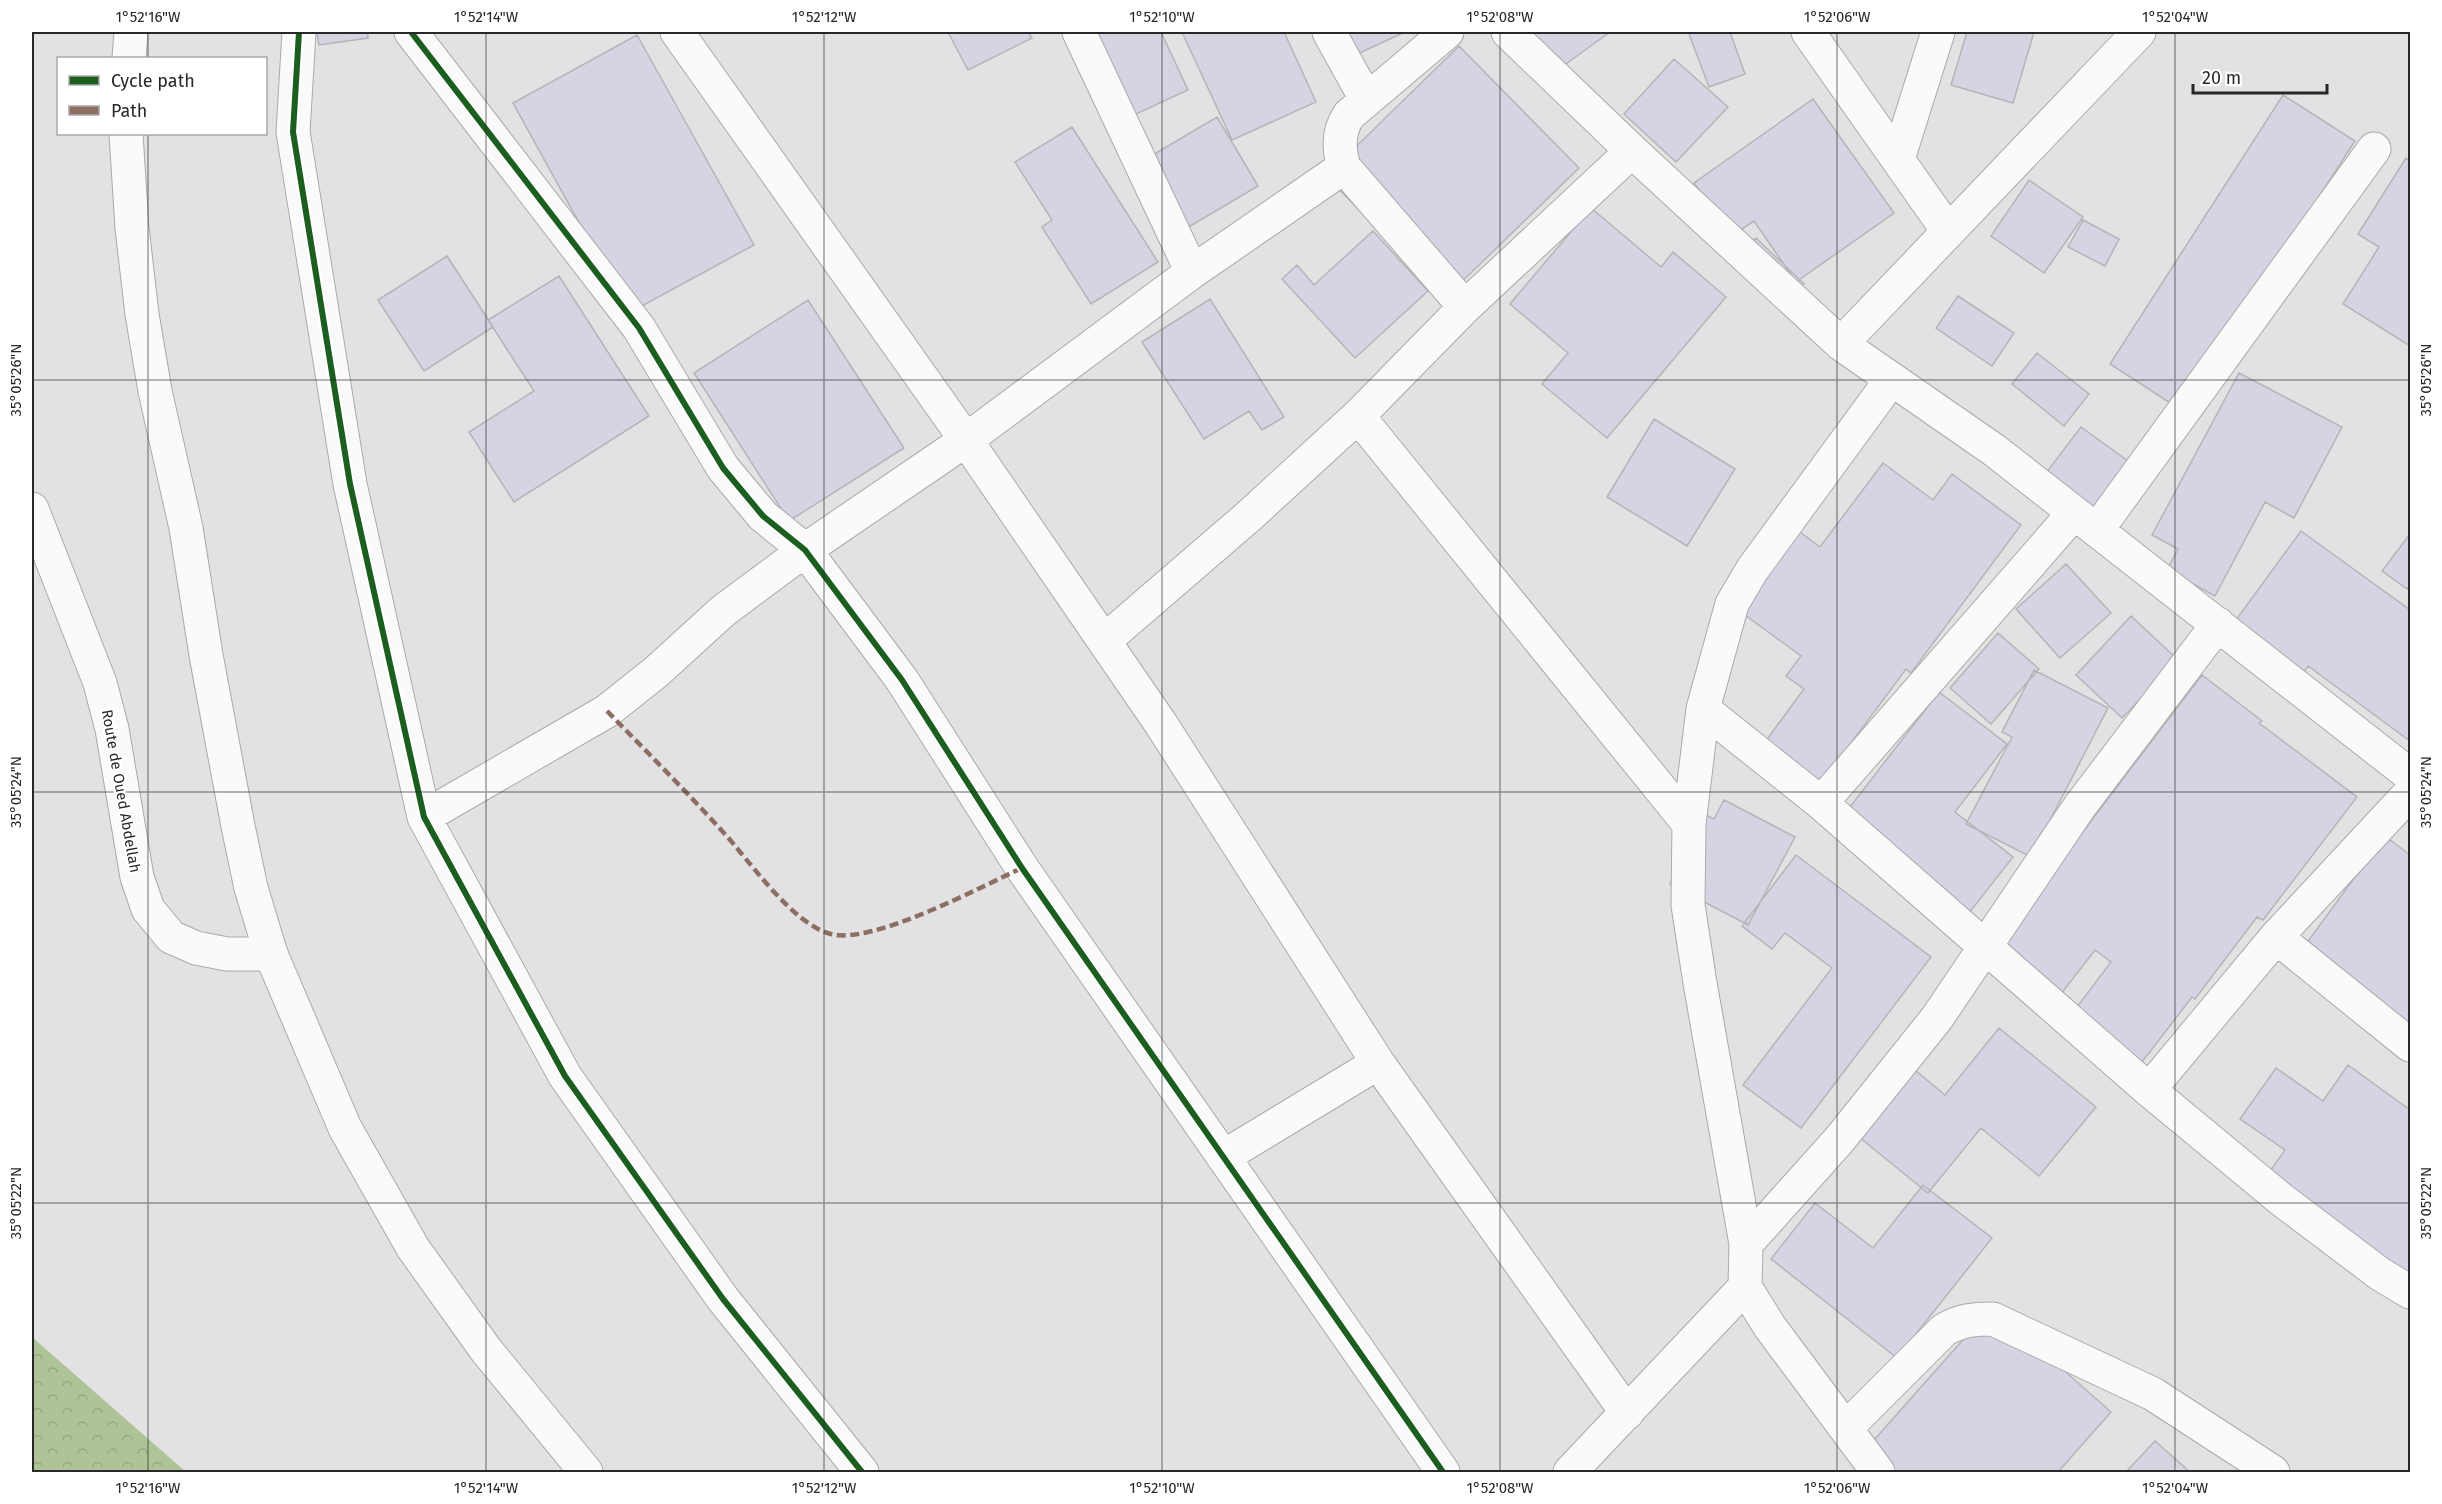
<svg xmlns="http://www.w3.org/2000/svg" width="2442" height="1504" font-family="'Fira Sans',sans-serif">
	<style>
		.forest { fill: url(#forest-crowns) }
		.building { fill: #d8d3e2; stroke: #b5b4b6; stroke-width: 1.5 }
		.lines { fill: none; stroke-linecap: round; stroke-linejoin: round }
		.minor-casing { stroke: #aaa9ab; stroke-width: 35 }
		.primary-casing { stroke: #aaa9ab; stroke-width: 35 }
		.minor { stroke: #fbfafb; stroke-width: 33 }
		.primary { stroke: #fbfafb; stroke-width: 33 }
		.quiet { stroke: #8d6e63; stroke-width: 4.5; stroke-dasharray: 9 4.5; stroke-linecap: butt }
		.cycleway-casing { stroke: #fff; stroke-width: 10 }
		.cycleway { stroke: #1b5e20; stroke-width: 6 }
		.ticks { fill: none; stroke: #282729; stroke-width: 1.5; stroke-opacity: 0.45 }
		.labels { text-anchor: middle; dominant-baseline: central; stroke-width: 4.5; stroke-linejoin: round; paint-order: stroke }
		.street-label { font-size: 15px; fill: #282729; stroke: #fff }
		.neatline { fill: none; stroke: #282729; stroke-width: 2 }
		.ticks-label { font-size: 15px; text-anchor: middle; fill: #282729 }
	</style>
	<defs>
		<pattern id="forest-crowns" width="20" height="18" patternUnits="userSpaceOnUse" patternTransform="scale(1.5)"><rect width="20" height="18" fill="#afc496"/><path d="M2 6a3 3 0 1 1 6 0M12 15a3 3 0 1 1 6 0" fill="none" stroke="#97a881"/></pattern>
	</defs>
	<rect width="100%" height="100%" fill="#e2e1e3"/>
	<path class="forest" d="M32,1337l154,135h-154z"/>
	<path class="building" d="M317,32h50l1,6 -49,7z
		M948,32h80l4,6 -64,32z
		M1082,32h79l27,58 -65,30z
		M1182,32h102l32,70 -84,38z
		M1325,32h80l-65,30z
		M1527,32h83l-54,39z
		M1695,32h35l15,42 -36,13 -20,-53z
		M1967,32h67l-21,71 -62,-18z
		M637,35l117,210 -125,68 -116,-210z
		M1459,46l120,122 -134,130 -119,-122z
		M1674,59l54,48 -52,55 -52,-48z
		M2283,95l72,46 -174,269 -71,-46z
		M1813,99l81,114 -98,69 -42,-61 -23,15 -37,-53z
		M1217,117l41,69 -71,42 -41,-69z
		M1072,127l86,135 -67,42 -49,-77 10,-7 -37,-58z
		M2406,158l4,3v185l-67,-42 36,-57 -21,-13z
		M2029,180l54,37 -39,56 -53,-37z
		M1591,208l70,59 12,-15 53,45 -119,141 -65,-54 26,-31 -58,-49z
		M2083,220l36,19 -14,27 -37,-19z
		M1373,231l55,60 -73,67 -73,-79 15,-14 17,20z
		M1756,238l48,46 -7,7 -48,-46z
		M447,256l46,71 -69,44 -46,-71z
		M559,276l90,140 -135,86 -45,-70 65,-41 -46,-71z
		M1958,296l56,37 -22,33 -56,-38z
		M1210,299l74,118 -22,13 -13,-19 -45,28 -62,-97z
		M808,300l96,148 -115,73 -95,-148z
		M2037,353l52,41 -25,32 -52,-42z
		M2239,373l103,54 -48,91 -29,-16 -50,94 -48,-26 11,-21 -26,-14z
		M1654,419l81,50 -48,77 -80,-49z
		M2081,427l51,37 -41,55 -51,-38z
		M1883,463l50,37 19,-26 69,51 -110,148 -5,-4 -96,129 -56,-41 50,-68 -18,-13 15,-20 -64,-47 59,-80 24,18z
		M2301,531l109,79v131l-102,-75 -6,9 -69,-51z
		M2410,534v50l-3,5 -25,-18z
		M2066,564l45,49 -51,45 -44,-49z
		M2131,616l47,44 -56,58 -46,-43z
		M1998,633l41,36 -48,55 -41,-36z
		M2034,670l74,38 -77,149 -65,-33 46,-87 -10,-5z
		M2202,675l60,46 -3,2 98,74 -94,123 -6,-3 -62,82 -3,-2 -53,69 -68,-51 40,-53 -16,-12 -34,44 -65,-48z
		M1939,692l68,52 -52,68 58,45 -51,65 -126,-97z
		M1724,800l71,37 -47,88 -78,-41 36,-69 8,4z
		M2385,836l25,19v194l-118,-86z
		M1796,855l135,102 -130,171 -58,-43 89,-117 -47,-35 -13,16 -30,-23z
		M1999,1028l97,79 -57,69 -58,-48 -53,65 -74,-60 55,-68 36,30z
		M2348,1065l62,45v190l-154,-109 29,-41 -45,-31 36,-51 47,33z
		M1923,1185l69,53 -95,120 -126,-99 44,-56 58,45z
		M1992,1307l119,105 -53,60h-181l-18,-15z
		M2155,1441l35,31h-64z"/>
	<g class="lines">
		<g class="minor-casing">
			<path id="minor" d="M299,32l-6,100 57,352 74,333 141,259 158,223 139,173
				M411,32l228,296 84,140 40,48 42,34 97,130 120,188 421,604
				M677,32l289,408 195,284 217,339 249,350
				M1329,32l37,67
				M1447,32l-98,83c-11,16 -11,33 -5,52l121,140
				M1508,32l124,119 209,193 153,106 416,325
				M1808,32l140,199
				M1898,159l40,-127
				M1192,272l152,-105
				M1841,344l298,-312
				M1358,416l331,408
				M32,509l68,174 12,46 25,148 11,32 23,28 25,11 31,6h44
				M2097,530l277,-381
				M1104,641l145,-125 109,-100 107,-109 167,-156
				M1703,709l118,94 328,287 133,110 98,74 30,18
				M1821,803l253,-290
				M424,817l183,-106 49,-39 67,-61 82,-61 161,-110 226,-168 -113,-240
				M2276,937l134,108
				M2149,1090l127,-153 134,-144
				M1223,1157l155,-94
				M1746,1244l94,-105 97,-121 143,-212 138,-182
				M1846,1428l98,-98c17,-10 30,-11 49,-11l160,75 120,78
				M1570,1472l175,-185
				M1878,1472l-108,-145 -25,-40 1,-43 -46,-261 -12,-78 1,-81 14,-115 29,-105 20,-34 139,-190"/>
		</g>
		<g class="primary-casing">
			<path id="primary" d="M129,58l2,-26
				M126,134l6,94 10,86 13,77 31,137 20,127 32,171 13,62 20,66 74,174 68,120 73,102 100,122"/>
		</g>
		<use href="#minor" class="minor"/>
		<use href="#primary" class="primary"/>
		<path class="quiet" d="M607,711c39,40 79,80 116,121 26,28 70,93 108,102 42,11 149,-47 191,-66"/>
		<g class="cycleway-casing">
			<path id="cycleway" d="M299,32l-6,100 57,352 74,333 141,259 158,223 139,173
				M411,32l228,296 84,140 40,48 42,34 97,130 120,188 421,604"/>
		</g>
		<use href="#cycleway" class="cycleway"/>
	</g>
	<path class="ticks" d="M148,32v26M486,32v1440M824,32v1440M1162,32v1440M1500,32v1440M1837,32v1440M2175,32v1440M148,134v1338M32,380h2378M32,792h2378M32,1203h2378"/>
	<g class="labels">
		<g class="street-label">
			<text transform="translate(121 791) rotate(80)">Route de Oued Abdellah</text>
		</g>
	</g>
	<rect width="2442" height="1504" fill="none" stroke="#ffffff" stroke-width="66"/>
	<rect x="57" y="57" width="210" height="78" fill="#ffffff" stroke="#a9a9a9" stroke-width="1.5"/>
	<rect x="69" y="76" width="30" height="9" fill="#1b5e20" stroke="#a9a9a9" stroke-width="1.5"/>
	<text x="111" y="87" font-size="18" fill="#282729">Cycle path</text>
	<rect x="69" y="106" width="30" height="9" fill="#8d6e63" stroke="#a9a9a9" stroke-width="1.5"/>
	<text x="111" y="117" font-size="18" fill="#282729">Path</text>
	<path d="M2193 84v9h134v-9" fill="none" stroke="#282729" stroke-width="3"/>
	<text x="2202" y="84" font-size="18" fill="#282729" stroke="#ffffff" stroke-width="4.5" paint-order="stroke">20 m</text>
	<rect x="33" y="33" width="2376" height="1438" class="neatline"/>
	<g class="ticks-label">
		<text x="148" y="22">1°52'16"W</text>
		<text x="486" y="22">1°52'14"W</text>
		<text x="824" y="22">1°52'12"W</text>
		<text x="1162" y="22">1°52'10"W</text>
		<text x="1500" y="22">1°52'08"W</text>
		<text x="1837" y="22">1°52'06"W</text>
		<text x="2175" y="22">1°52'04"W</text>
		<text transform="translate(16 380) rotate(-90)" y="5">35°05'26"N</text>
		<text transform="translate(2426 380) rotate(-90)" y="5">35°05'26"N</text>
		<text transform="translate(16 792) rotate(-90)" y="5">35°05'24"N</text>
		<text transform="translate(2426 792) rotate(-90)" y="5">35°05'24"N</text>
		<text transform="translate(16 1203) rotate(-90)" y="5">35°05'22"N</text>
		<text transform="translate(2426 1203) rotate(-90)" y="5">35°05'22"N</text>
		<text x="148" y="1493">1°52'16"W</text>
		<text x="486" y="1493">1°52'14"W</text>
		<text x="824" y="1493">1°52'12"W</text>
		<text x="1162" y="1493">1°52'10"W</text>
		<text x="1500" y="1493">1°52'08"W</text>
		<text x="1837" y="1493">1°52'06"W</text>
		<text x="2175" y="1493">1°52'04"W</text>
	</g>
</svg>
